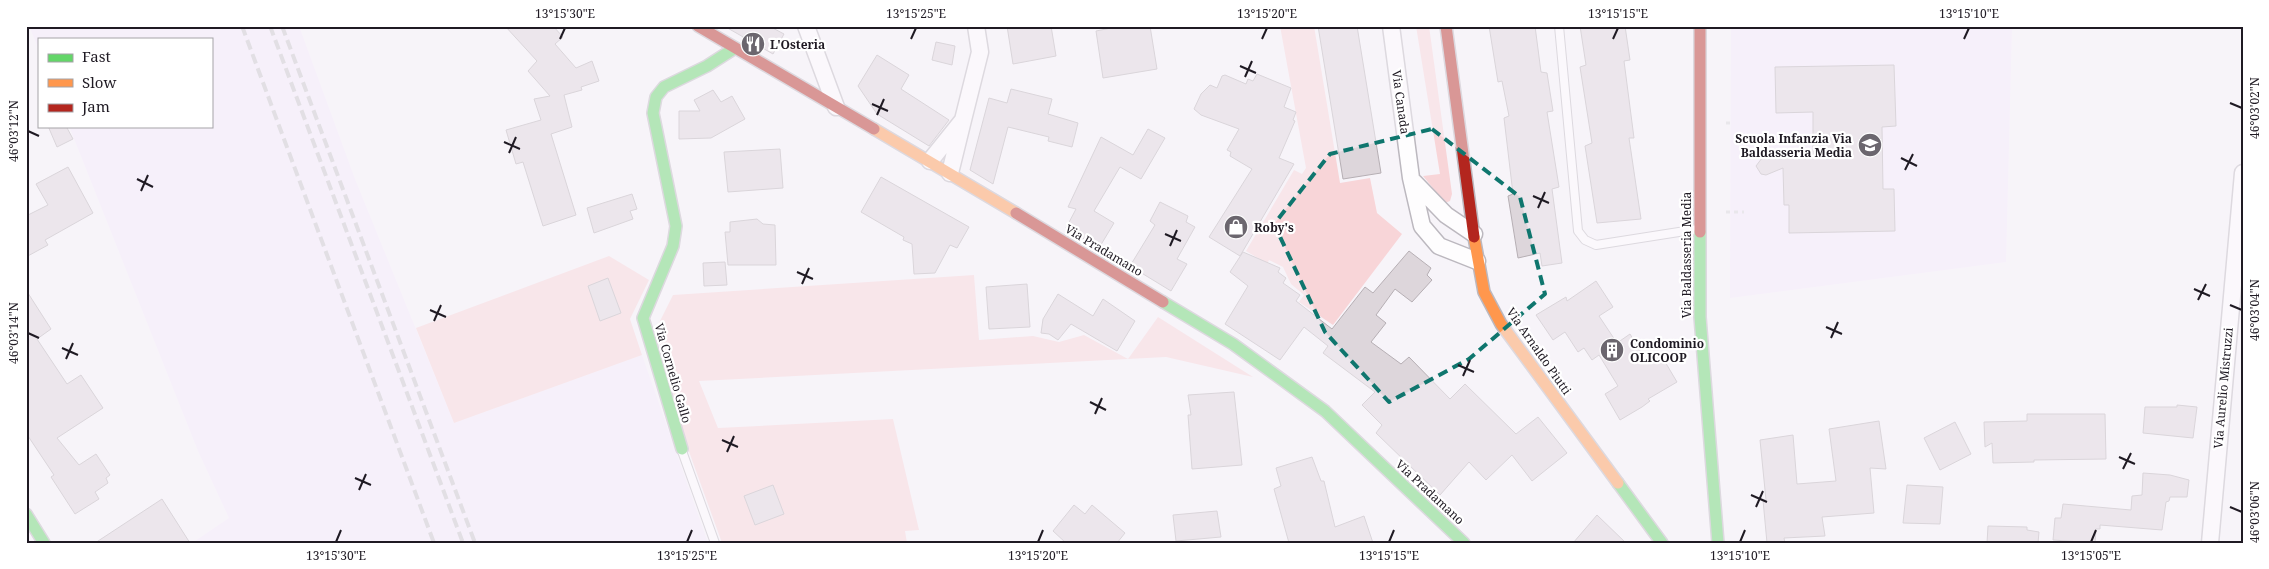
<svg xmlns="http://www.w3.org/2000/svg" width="2269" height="569" font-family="'Noto Serif',serif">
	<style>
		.built { fill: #f4ebfb }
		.green { fill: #f8d5d8 }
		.building { fill: #ddd6db; stroke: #b6afb4 }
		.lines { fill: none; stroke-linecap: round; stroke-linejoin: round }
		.lane-casing { stroke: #bcb8bf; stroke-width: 10 }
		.street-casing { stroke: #bcb8bf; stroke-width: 19 }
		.fast-casing { stroke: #bcb8bf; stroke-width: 14 }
		.slow-casing { stroke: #bcb8bf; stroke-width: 14 }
		.jam-casing { stroke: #bcb8bf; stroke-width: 14 }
		.path { stroke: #d8d7da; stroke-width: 3; stroke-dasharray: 4 4; stroke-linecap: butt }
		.lane { stroke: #fefdfe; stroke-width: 8 }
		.street { stroke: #fefdfe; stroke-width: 16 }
		.fast { stroke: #63d668; stroke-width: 11 }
		.slow { stroke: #ff974d; stroke-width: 11 }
		.jam { stroke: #b3261e; stroke-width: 11 }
		.rail { stroke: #c7c6c9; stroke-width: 4; stroke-dasharray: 10 5; stroke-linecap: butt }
		.marked { fill: none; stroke: #0f766e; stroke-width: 4; stroke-dasharray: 10 6; stroke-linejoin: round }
		.ticks { fill: none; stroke: #1f1a23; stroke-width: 2 }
		.labels { text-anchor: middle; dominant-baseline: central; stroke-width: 4.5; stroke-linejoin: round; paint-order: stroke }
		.poi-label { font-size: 12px; font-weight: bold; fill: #1f1a23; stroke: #fff; text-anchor: start }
		.street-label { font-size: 12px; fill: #1f1a23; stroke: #fff }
		.neatline { fill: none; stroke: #1f1a23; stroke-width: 2 }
		.ticks-label { font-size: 12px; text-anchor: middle; fill: #1f1a23 }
	</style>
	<rect width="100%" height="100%" fill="#f7f4f9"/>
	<path class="built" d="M29,26h270l56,153 99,244 188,-68 66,188h-516l37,-25 -31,-67 -129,-325h142v-87h-172v11z
		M1731,26h281l-6,236 -276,36z"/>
	<path class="green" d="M1280,26h34l26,157 30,-5 7,35 25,21 -69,91 -34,-23 5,-7 -13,-11 -8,-17 -14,-7 -14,27 6,-27 -15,-9 48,-81 8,4 4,-6z
		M1416,26h13l23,168 -2,7 -5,2 -22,-27 17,-2z
		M609,256l40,24 -19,39 12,36 -188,68 -38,-95z
		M974,275l5,65 54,-4 26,6 25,-7 44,24 30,-42 95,60 -87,-20 -467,24 19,47 175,-9 26,111 -14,1 2,12h-185l-35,-97 -31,-117 17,-34z"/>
	<path class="building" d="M505,26h48l10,11 -8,7 21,24 16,-7 7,20 -18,6 1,3 -18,5 8,32 -21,7 25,81 -33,11 -20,-64 -7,2 -10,-34 35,-10 -7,-21 16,-3 -22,-25 9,-10z
		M724,26h45l15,8 -11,20z
		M1007,26h44l5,30 -43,8z
		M1121,26h29l7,43 -54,9 -7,-47z
		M1318,26h39l24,147 -38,6z
		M1489,26h46l6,46 6,1 6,38 -6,1 12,75 -7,2 10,74 -20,3 -2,-13 -22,5 -10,-62 5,-2 -9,-76 5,-2 -7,-35 -4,1z
		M1580,26h45l5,34 -6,1 10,77h-5l12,81 -44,4 -12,-77 7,-3 -12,-76 6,-2z
		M936,42l19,4 -3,19 -20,-5z
		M877,55l32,20 -8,14 48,31 -20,26 -52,-32 -19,-28z
		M1894,65l2,61 -14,1 1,62h11l1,42 -106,2v-28h-5l-1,-37 -17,7 -5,-1 -5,-8 6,-8 51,-1v-45l-37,1 -1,-46z
		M1257,74l34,14 -7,19 12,5 -3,8 2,1 -16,37 15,6 -54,92 -31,-19 43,-68 -22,-13 1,-4 -4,-2 12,-21 -38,-14 -7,-6 7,-15 9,-9 7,3 5,-12 3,-1 21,9 2,-5 5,2z
		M1011,89l41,10 -4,15 30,9 -6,24 -24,-6 1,-4 -41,-10 -15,57 -23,-14 19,-72 18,5z
		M713,90l8,12 11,-6 13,23 -34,19 -32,1v-28h21l-6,-11z
		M48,126h18l7,13 -16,8z
		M1148,129l17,9 -24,41 -21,-12 -26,44 20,12 -15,25 -33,-20 10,-19 -8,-2 33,-70 32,18z
		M780,149l3,39 -55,4 -4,-40z
		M68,167l25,46 -48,27 3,5 -22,12v-41l22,-11 -12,-21z
		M881,177l88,50 -12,21 -7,-3 -15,28 -21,1 -2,-30 -9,-4 1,-3 -43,-25z
		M632,194l5,15 -7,2 3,8 -39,14 -7,-25z
		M1160,202l28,14 -2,6 9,5 -18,32 10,5 -16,27 -41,-25 25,-41 -5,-4z
		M757,219l6,5 12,1 1,40h-48l-3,-33h5v-10z
		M1409,251l22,17 -4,7 5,5 -20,22 -17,-13 -19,26 10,8 -15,19 30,22 8,-7 41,42 15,-15 51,50 22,-17 29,36 -35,28 -20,-26 -26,25 -17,-18 -29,33 -64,-62 6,-8 -20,-20 13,-13 -52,-39 5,-7 -24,-19 -24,33 -55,-36 23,-38 -18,-14 13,-20 37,16 -2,4 8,6 -3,5 17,12 -4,6 36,28 33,-42 8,6z
		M725,262l2,23 -23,1 -1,-23z
		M608,278l13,35 -21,8 -12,-35z
		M1596,281l17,26 -14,9 18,27 13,-9 18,30 13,-9 16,27 -29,17 2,2 -8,6 -22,13 -15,-26 13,-8 -19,-31 -7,5 -8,-12 -6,4 -13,-20 -12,8 -17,-25 30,-18 1,4z
		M1027,284l3,43 -41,2 -3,-42z
		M26,290l25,39 -14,10 30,45 14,-9 22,33 -46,30 22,27 17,-11 14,21 -4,3 2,5 -13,9 4,7 -24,15 -24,-37 3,-2 -28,-42z
		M1058,294l35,22 10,-17 32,22 -18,30 -46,-27 -13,16 -9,-6 -8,-1 2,-14z
		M1234,392l8,73 -50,4 -4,-54h3l-3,-20z
		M2177,405l20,2 -4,31 -50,-5 2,-26h32z
		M2027,414h78l1,45 -72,1v2l-41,1 -1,-20 -7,4 -1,-25 43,-1z
		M1879,421l7,48 -16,-1 4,45 -52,4 3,19 -41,2 1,5h-18l-4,-43h3l-6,-60 33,-5 4,49 39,-3 -7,-52z
		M1955,422l16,32 -31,16 -16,-32z
		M1312,457l9,24h3l11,46 29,-11 9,27h-84l-15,-54 7,-3 -5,-18z
		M2143,473l27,2 19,5 -2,17h-17l-1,4 -3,1 -4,28 -62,-5v4h-4l-1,14 -42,-3 2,-22h6l2,-14 68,6 1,-14 10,-1z
		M773,485l11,29 -29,11 -11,-29z
		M1907,485l36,2 -3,37 -37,-1z
		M162,499l28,44h-95z
		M1074,505l11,9 7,-9 33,28 -8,10h-51l-13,-12z
		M1217,511l4,26 -45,4 -3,-26z
		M1597,515l29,28h-53z
		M1988,526l39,1v3l12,2 -1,11h-51z"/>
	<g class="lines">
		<g class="lane-casing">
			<path id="lane" d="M1559,26l19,205 7,9 11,5 102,-16
				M682,451l33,92"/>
		</g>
		<g class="street-casing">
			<path id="street" d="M806,26l30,81
				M1391,26l20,152 11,48 17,20 38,15
				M963,120l17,-68 -4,-26
				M930,161l33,-41 -13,53
				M1414,182l32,33 28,19
				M2210,543l33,-370"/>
		</g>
		<g class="fast-casing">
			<path id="fast" d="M1700,232v85l18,226
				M1163,302l70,42 92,67 139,132
				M682,449l-39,-131 30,-72 3,-20 -23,-113 3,-16 8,-10 43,-21 28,-18
				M1618,483l44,60
				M26,514l18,29"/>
		</g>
		<g class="slow-casing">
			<path id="slow" d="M874,129l142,84
				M1474,237l10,55 17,32 117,159"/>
		</g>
		<g class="jam-casing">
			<path id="jam" d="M698,26l176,103
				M1446,26l28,211
				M1700,26v206
				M1016,213l147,89"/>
		</g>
		<path class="path" d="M1726,123h4
			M1726,212h18"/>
		<use href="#lane" class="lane"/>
		<use href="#street" class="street"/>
		<use href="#fast" class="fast"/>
		<use href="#slow" class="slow"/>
		<use href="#jam" class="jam"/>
		<path class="rail" d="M242,26l192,517
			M270,26l193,517
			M282,26l193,517"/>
	</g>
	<path d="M0 0H2269V569H0ZM1432,129l88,68 25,97 -76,65 -80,43 -64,-70 -51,-108 56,-70z" fill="#f7f4f9" fill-opacity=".55" fill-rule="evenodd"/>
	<path class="marked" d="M1432,129l88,68 25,97 -76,65 -80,43 -64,-70 -51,-108 56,-70z"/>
	<path class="ticks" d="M560,39l5,-11M911,39l5,-11M1262,39l5,-11M1613,39l5,-11M1964,39l5,-11M1240,66l16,7M1245,77l7,-16M2230,103l12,5M872,104l16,7M877,115l7,-16M28,131l11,5M504,142l16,7M509,153l7,-16M1901,158l16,8M1905,170l8,-16M137,179l16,8M141,191l7,-16M1533,196l16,7M1538,208l7,-16M1165,234l16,7M1170,246l7,-16M797,272l16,7M802,284l7,-16M2194,289l16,7M2198,300l8,-16M2230,305l12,5M430,310l16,7M434,321l7,-16M1826,327l16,7M28,333l11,5M1831,338l7,-16M62,348l16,7M66,359l7,-16M1458,365l16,7M1463,376l7,-16M1090,402l16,8M1095,414l7,-16M722,440l16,7M727,452l7,-16M2119,457l16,7M2123,469l8,-16M355,478l16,7M359,490l7,-16M1751,495l16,7M1756,507l7,-16M2230,507l12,5M336,542l5,-12M687,542l5,-12M1038,542l5,-12M1389,542l5,-12M1740,542l5,-12M2091,542l5,-12"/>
	<defs>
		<g id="restaurant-disc" transform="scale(1.25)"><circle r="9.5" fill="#6b666e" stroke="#fff"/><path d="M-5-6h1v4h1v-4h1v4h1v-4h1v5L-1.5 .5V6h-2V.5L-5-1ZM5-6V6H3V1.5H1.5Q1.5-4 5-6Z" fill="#fff"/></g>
		<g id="school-disc" transform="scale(1.25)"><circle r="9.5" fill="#6b666e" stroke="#fff"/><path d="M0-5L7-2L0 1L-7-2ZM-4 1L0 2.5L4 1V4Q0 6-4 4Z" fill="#fff"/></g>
		<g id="shop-disc" transform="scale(1.25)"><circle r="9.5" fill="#6b666e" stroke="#fff"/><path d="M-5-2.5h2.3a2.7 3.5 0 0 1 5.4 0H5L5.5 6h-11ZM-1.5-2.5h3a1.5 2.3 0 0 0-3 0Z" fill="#fff"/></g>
		<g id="building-disc" transform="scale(1.25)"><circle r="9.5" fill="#6b666e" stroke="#fff"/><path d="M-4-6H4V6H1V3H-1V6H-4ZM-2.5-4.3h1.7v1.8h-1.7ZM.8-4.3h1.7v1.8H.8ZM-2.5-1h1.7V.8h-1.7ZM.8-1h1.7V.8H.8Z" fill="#fff"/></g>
	</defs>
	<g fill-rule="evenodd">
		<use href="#restaurant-disc" x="753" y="44"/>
		<use href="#school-disc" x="1870" y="145"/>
		<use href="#shop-disc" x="1236" y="227"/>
		<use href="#building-disc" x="1612" y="350"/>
	</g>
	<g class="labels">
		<g class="poi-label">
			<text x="770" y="44">L'Osteria</text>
			<text x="1852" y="138" text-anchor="end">Scuola Infanzia Via<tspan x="1852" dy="14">Baldasseria Media</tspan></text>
			<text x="1254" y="227">Roby's</text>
			<text x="1630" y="343">Condominio<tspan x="1630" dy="14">OLICOOP</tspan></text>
		</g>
		<g class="street-label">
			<text transform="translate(1401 102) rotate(82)">Via Canada</text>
			<text transform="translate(1104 250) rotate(31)">Via Pradamano</text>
			<text transform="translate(1686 255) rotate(-90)">Via Baldasseria Media</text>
			<text transform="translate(1539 351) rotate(55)">Via Arnaldo Piutti</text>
			<text transform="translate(673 373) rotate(74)">Via Cornelio Gallo</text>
			<text transform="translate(2223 388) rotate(-85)">Via Aurelio Mistruzzi</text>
			<text transform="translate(1430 492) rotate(43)">Via Pradamano</text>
		</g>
	</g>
	<rect width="2269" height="569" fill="none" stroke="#ffffff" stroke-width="55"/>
	<rect x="38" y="38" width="175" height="90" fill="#ffffff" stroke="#a5a3a7"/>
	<rect x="48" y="54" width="25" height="8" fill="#63d668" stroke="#a5a3a7"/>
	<text x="82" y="62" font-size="15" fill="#1f1a23">Fast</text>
	<rect x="48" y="79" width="25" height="8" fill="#ff974d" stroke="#a5a3a7"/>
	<text x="82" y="88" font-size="15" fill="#1f1a23">Slow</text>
	<rect x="48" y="104" width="25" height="8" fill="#b3261e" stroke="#a5a3a7"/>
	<text x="82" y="112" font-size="15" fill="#1f1a23">Jam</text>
	<rect x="28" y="28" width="2214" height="514" class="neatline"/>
	<g class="ticks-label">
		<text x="565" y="18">13°15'30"E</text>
		<text x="916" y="18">13°15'25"E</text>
		<text x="1267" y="18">13°15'20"E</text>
		<text x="1618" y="18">13°15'15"E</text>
		<text x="1969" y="18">13°15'10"E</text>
		<text transform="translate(2255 108) rotate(-90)" y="4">46°03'02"N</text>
		<text transform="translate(14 131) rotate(-90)" y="4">46°03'12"N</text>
		<text transform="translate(2255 310) rotate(-90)" y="4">46°03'04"N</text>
		<text transform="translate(14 333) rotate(-90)" y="4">46°03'14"N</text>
		<text transform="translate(2255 512) rotate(-90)" y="4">46°03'06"N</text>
		<text x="336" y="560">13°15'30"E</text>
		<text x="687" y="560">13°15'25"E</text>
		<text x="1038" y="560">13°15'20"E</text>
		<text x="1389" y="560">13°15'15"E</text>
		<text x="1740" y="560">13°15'10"E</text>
		<text x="2091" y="560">13°15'05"E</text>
	</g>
</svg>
